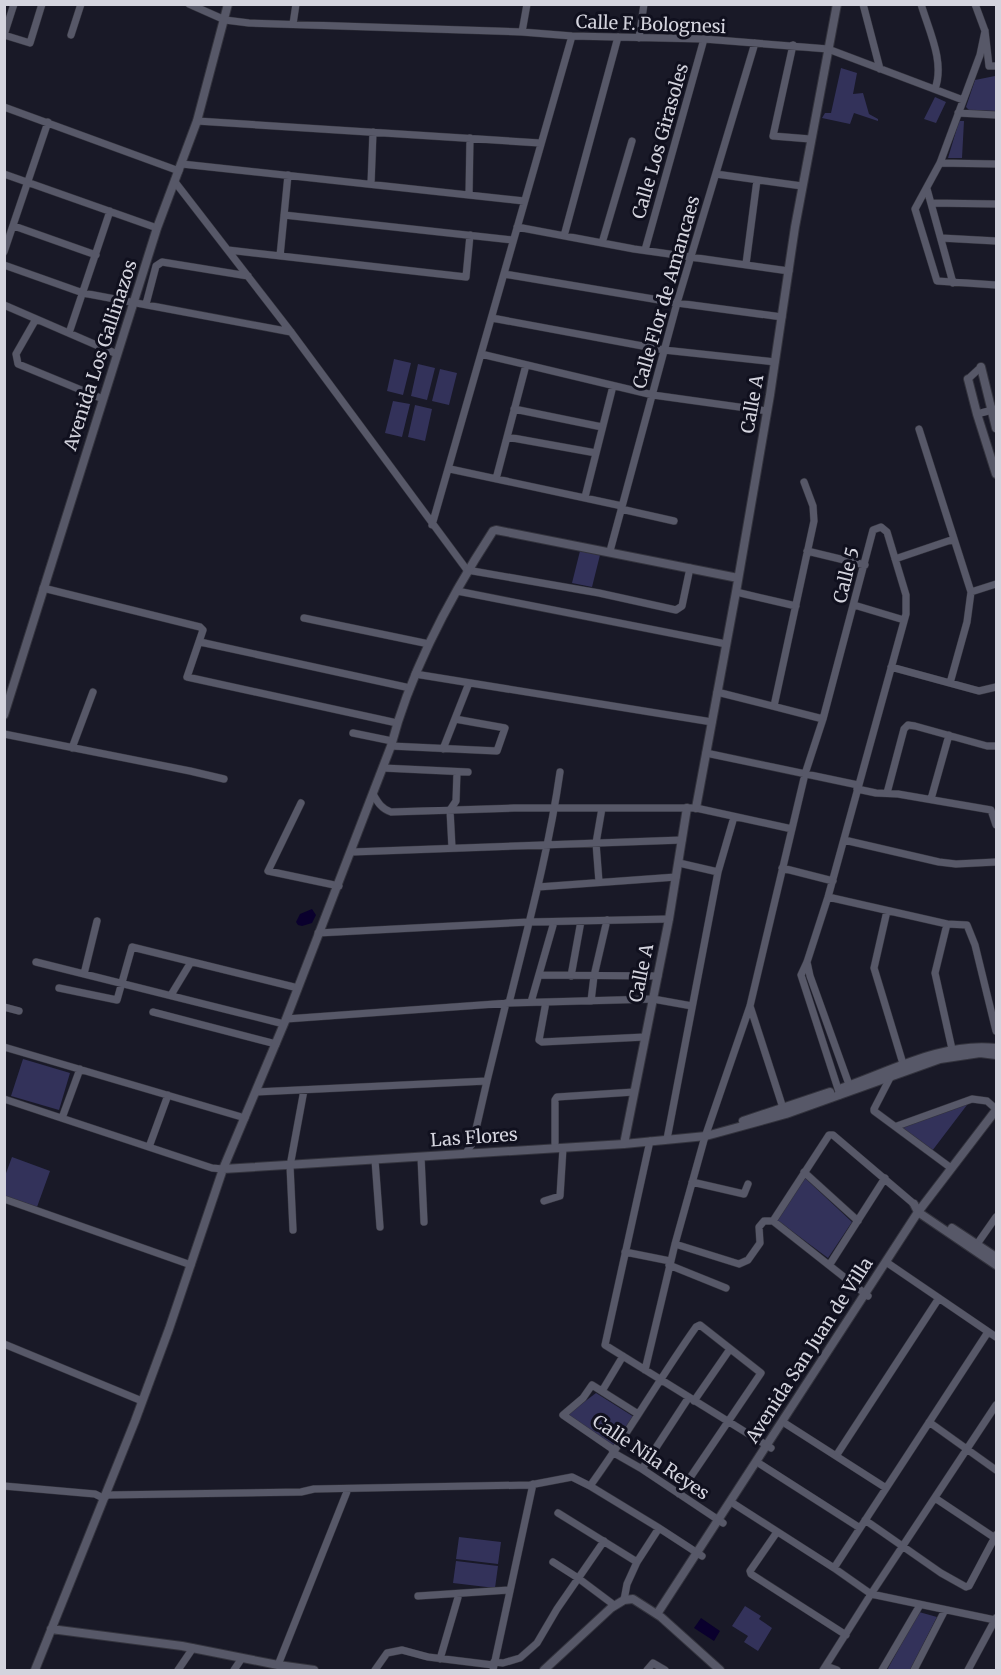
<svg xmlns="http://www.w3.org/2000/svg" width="1001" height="1675" font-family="Merriweather,serif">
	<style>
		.green { fill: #33325a }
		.water { fill: #0a002d }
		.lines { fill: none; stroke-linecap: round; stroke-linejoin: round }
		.minor-casing { stroke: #33333d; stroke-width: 8 }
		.tertiary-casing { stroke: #33333d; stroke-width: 10 }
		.minor { stroke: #575868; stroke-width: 7 }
		.tertiary { stroke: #575868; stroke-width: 8 }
		.labels { text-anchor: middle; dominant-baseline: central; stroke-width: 6; stroke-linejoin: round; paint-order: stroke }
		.street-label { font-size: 18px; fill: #d4d4de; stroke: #10101e }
	</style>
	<rect width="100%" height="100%" fill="#191927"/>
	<path class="green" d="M841,68l16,5 -4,21 10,-1 6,21 9,5v2l-24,-8 -4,11 -28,-6 3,-5h6z
		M996,69v42l-27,-1 -3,-3 9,-27 20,-4v-6z
		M935,97l11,5 -10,21 -12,-4z
		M959,121h5l-2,37h-14z
		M394,359l17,4 -8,32 -16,-4z
		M418,364l17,4 -8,32 -16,-4z
		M440,369l17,4 -8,32 -17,-4z
		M393,401l17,3 -8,33 -17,-4z
		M415,405l17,4 -7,32 -17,-4z
		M580,551l20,4 -8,32 -20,-4z
		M23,1059l47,14 -11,37 -48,-14z
		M970,1101l-38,50 -31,-24z
		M12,1157l38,14 -13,36 -32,-11v-20z
		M805,1178l47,44 -24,36 -51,-38z
		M596,1393l38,24 -19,31 -48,-33z
		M459,1537l42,5 -3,22 -42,-5z
		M456,1561l42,5 -3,22 -42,-5z
		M745,1606l16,10 -2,3 13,9 -14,23 -14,-9 4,-6 -16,-10z
		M919,1612l18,5 -27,53h-23z"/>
	<path class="water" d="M312,909l4,6 -4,8 -10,3 -4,-1 -2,-3 4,-8z
		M701,1618l19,13 -6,10 -20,-13z"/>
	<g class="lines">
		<g class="minor-casing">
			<path id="minor" d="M189,4l36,16 24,3 273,9 50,4 132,3 124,10 135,51
				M863,4l17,65
				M921,4c8,27 24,58 14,85
				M975,4l10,27 4,35h7
				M293,24l3,-20
				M985,31l-5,24 -40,108 -25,46 22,72 59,4
				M522,32l5,-28
				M4,35l26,8 12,-39
				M4,35l10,-31
				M71,35l10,-31
				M639,38l5,-34
				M793,45l-20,91 37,3
				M4,107l175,64
				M958,113l38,2
				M197,121l343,22
				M940,163l56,1
				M182,164l342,37
				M4,174l153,54
				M716,174l86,12
				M175,182l116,150 176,238 132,23 77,17 6,-4 8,-38
				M371,184l2,-52
				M927,189l26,94
				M469,195l1,-57
				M931,203l65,1
				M284,215l229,25
				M14,226l82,29
				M517,227l117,22 155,22
				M564,236l54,-199
				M941,238l55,3
				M602,243l30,-102
				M228,250l238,27 4,-42
				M645,250l59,-211
				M4,252l44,-130
				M280,256l8,-81
				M746,264l11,-84
				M4,265l79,28 208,39
				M504,274l173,29 105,14
				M146,304l10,-38 6,-4 86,14
				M4,305l113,49
				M492,318l172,32 111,12
				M36,319l-20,35 2,10 85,35
				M69,333l41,-122
				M481,354l172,41 114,16
				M968,379l13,-12
				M514,409l88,18
				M977,414l19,-5
				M919,429l52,163 -4,30 -17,61
				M507,437l89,16
				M450,469l172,37
				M496,479l30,-114
				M585,497l28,-111
				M621,509l53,12
				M432,525l140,-489
				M610,551l67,-248 78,-260
				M807,551l58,14
				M895,559l59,-20
				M43,588l157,39 3,3 -16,47 210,46
				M457,591l269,53
				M736,592l60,14
				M971,592l25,-8
				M854,605l50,15
				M304,618l125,26
				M200,642l210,46
				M891,667l88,24 17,-4
				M415,674l297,48
				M717,692l106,27
				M774,706l40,-185 -1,-15 -9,-24
				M353,733l39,8
				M4,734l186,37 34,8
				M391,746l106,5 8,-23 -50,-9
				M72,748l21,-56
				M443,749l26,-66
				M706,753l152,32
				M383,768l85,4
				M857,789l19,4 22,1 93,16 5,15
				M887,793l17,-64 4,-4 7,1 72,20h9
				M373,794c5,9 9,15 18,18l123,-4h182l96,21
				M931,799l18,-64
				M301,803l-33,68 71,15
				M844,840l95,22 17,2 40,-2
				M452,848l-2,-38 6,-9 1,-29
				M352,852l330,-12
				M679,863l39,9
				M782,868l51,13
				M599,882l-3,-39 6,-35
				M538,887l138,-10
				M828,897l119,27 20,1 8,20 21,86
				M887,911l-13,57 30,99
				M947,924l-12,49 17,76
				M318,933l211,-11 140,-3
				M36,962l248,62
				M807,962l3,14 41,114
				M84,974l13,-53
				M539,975l119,1
				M571,976l10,-55
				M59,988l58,12 15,-53 166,41
				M171,995l20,-33
				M591,1001l3,-25 13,-56
				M531,1002l23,-80
				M546,1002l-7,38 3,2 103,-5
				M509,1003c19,-77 40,-153 51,-231
				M750,1006l33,102
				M4,1007l15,4
				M153,1012l123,32
				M286,1019l223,-16 144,-4 39,7
				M4,1047l241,71
				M890,1078l-16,31v2l77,57
				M256,1092l231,-11 19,-78
				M4,1099l208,69 11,1
				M62,1118l18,-49
				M897,1126l75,-27 15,2 9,8
				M667,1139l51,-267 16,-55
				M650,1141l-45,204 166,103
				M149,1147l19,-52
				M555,1148v-48l2,-3 77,-5
				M466,1153l7,-11 14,-61
				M421,1157l3,65
				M375,1160l5,67
				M804,1172l54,49
				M692,1182l52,12 4,-10
				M4,1199l187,66
				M544,1201l16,-5 3,-48
				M773,1221l56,-86h4l81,69
				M293,1230l-3,-64 14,-76
				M675,1244l64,20 9,-4 12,-17 -1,-16 5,-6h9l95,75
				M975,1247l21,-30
				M625,1252l45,9
				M830,1264l55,-86
				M889,1264l107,73
				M669,1265l57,23
				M4,1344l138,57
				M645,1370l30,-126 29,-104 46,-134 55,-232 18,-55 50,-189 8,-3 6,5 19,63v19l-78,283 -21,65 -6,13 39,120
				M602,1391l21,-35
				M694,1401l36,-52
				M638,1414l-46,-29 -9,13 -20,17 48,33 3,5 28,16 81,54
				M929,1422l67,48
				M786,1424l100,64
				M836,1456l103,-158
				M760,1464l100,64
				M642,1469l47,-72
				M4,1486l91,8 8,4 5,-3 193,-3 13,-3 216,-4 42,-8 18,9 69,42 43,28
				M590,1486c38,-52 69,-107 106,-159l4,-2 61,48 -82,121
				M935,1498l60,40
				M731,1502l103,66 37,26 124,26
				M558,1513l79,49
				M865,1520l76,53 25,14 3,-1 27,-51
				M777,1532l-27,39 1,3 95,61
				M553,1562l25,16 36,27
				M834,1568l154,-236
				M418,1596l91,-6
				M624,1600l3,-16 10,-22 22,-34
				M440,1659l19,-65
				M494,1662l9,1 17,-5 17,-15 20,-34 47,-68
				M278,1665l70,-176
				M826,1666l11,4
				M178,1670l15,-22
				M234,1670l8,-12
				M375,1670l12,-17 15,-3 26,7 65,8
				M493,1670l40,-186
				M647,1670l6,-7 12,7
				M823,1670l48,-76 125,-189
				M882,1670l38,-65
				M914,1670l31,-60
				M968,1670l28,-52"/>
		</g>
		<g class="tertiary-casing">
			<path id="tertiary" d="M981,367l15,61
				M968,379l9,35 19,60
				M4,715l153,-487 40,-107 31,-117
				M696,808l40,-216 34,-197 25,-168 42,-223
				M842,1088c49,-17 101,-46 154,-40
				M743,1121l87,-29
				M624,1144l45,-225 18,-111
				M223,1169l401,-25 82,-8 80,-22 154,-55 40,-6 16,2
				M914,1204l4,8 78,53
				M952,1228l44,29
				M657,1614l261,-402 78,-102
				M51,1629l131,17 96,19 36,5
				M35,1670l100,-249 34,-92 54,-160 63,-150 105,-273c20,-77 59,-149 102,-215l3,-1 242,48
				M544,1670l67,-62 13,-8 9,-1 28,18 59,53"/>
		</g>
		<use href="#minor" class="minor"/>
		<use href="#tertiary" class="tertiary"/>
	</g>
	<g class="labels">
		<g class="street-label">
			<text transform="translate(651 24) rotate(2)">Calle F. Bolognesi</text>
			<text transform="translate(660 141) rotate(-74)">Calle Los Girasoles</text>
			<text transform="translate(666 292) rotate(-74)">Calle Flor de Amancaes</text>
			<text transform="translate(100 355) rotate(-72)">Avenida Los Gallinazos</text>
			<text transform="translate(752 404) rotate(-80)">Calle A</text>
			<text transform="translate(846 575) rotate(-76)">Calle 5</text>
			<text transform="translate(641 973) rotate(-78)">Calle A</text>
			<text transform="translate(474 1137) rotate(-4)">Las Flores</text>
			<text transform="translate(809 1350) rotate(-57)">Avenida San Juan de Villa</text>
			<text transform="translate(651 1457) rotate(34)">Calle Nila Reyes</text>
		</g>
	</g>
	<rect width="1001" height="1675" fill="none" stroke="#d4d4de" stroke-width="12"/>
</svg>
